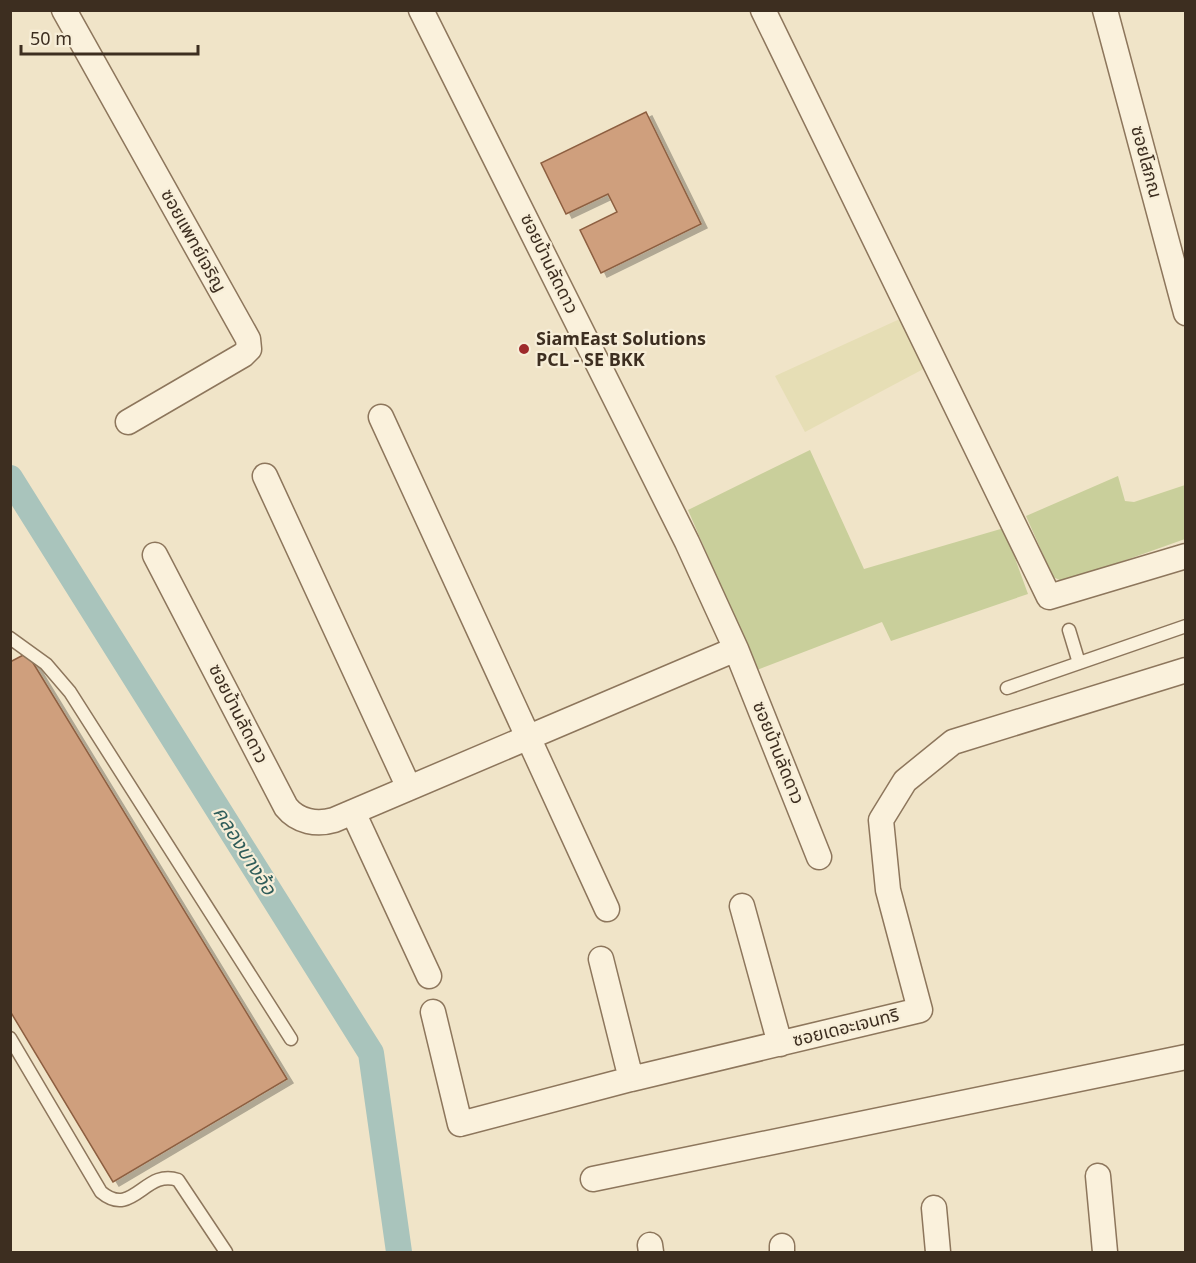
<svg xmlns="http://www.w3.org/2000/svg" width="1196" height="1263" font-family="Georgia,'Noto Sans Thai',serif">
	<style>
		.farmland { fill: #e6deb5 }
		.green { fill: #c9cf9b }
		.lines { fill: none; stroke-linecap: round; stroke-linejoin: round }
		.canal { stroke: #a9c4bc; stroke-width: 26 }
		.building { fill: #cf9f7d; stroke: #8d5f41; stroke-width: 1.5; filter: url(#shadow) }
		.lane-casing { stroke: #8d765c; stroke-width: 15 }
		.street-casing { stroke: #8d765c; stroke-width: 27 }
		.lane { stroke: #faf1dc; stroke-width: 12 }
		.street { stroke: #faf1dc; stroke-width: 24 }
		.poi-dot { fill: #9e2a2b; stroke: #f7eed8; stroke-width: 2 }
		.labels { text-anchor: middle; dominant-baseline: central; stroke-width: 4.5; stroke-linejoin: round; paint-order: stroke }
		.street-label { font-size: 18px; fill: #3d2e20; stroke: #f7eed8 }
		.poi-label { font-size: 18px; font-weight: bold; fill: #3d2e20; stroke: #f7eed8; text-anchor: start }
		.water-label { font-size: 20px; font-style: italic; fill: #2f5d5a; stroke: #f7eed8 }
	</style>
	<defs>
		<filter id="shadow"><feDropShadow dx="6" dy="4" stdDeviation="0" flood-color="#0004"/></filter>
	</defs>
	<rect width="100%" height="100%" fill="#f0e4c8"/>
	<path class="farmland" d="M902,318l27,48 -124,66 -30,-56z"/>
	<path class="green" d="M810,450l54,119 140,-41 24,66 -137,47 -9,-19 -125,48 -69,-160z
		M1118,476l7,25 9,1 51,-17v54l-121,43 -11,-5 -27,-61z"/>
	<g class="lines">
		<path class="canal" d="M10,478l361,575 28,199"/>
	</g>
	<path class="building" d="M646,112l55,112 -100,49 -21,-43 37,-18 -9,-18 -42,20 -25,-51z
		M27,653l260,426 -174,103 -103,-171v-349z"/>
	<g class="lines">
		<g class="lane-casing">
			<path id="lane" d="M1069,630l10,33
				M10,638l36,26 24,28 221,347
				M1007,688l179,-62
				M10,1038l91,154c32,27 44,-24 77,-12l48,72"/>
		</g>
		<g class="street-casing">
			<path id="street" d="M64,10l184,329 1,10 -6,6 -115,67
				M421,10l266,532 49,107 83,208
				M763,10l286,587 137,-41
				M1105,10l81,303
				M381,417l226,492
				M265,476l144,312
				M155,555l131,252c12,15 31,18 48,13l402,-171
				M353,812l76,164
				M742,906l38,138
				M601,959l30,120
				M433,1012l27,112 171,-45 289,-69 -32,-120 -7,-70 24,-39 48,-39 233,-72
				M1098,1176l7,76
				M593,1179l593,-122
				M934,1208l4,44
				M650,1245l1,7
				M782,1246v6"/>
		</g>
		<use href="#lane" class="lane"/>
		<use href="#street" class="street"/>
	</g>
	<circle class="poi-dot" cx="524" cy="349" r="6"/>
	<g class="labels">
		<g class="street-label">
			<text transform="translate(1146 162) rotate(75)">ซอยโสภณ</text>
			<text transform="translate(193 241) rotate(61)">ซอยแพทย์เจริญ</text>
			<text transform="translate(549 264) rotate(64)">ซอยบ้านลัดดาว</text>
			<text transform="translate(238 714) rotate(63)">ซอยบ้านลัดดาว</text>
			<text transform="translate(778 753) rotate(68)">ซอยบ้านลัดดาว</text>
			<text transform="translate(846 1028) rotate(-14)">ซอยเดอะเจนทริ</text>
		</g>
		<g class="poi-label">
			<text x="536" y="339">SiamEast Solutions<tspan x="536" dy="21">PCL - SE BKK</tspan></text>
		</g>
		<g class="water-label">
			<text transform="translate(244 851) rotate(58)">คลองบางอ้อ</text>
		</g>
	</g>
	<rect width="1196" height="1263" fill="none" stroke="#3d2e20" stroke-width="24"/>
	<path d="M21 45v9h177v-9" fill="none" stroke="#3d2e20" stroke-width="3"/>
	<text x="30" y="45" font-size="18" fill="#3d2e20" stroke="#f7eed8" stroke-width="4.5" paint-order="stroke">50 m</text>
</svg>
